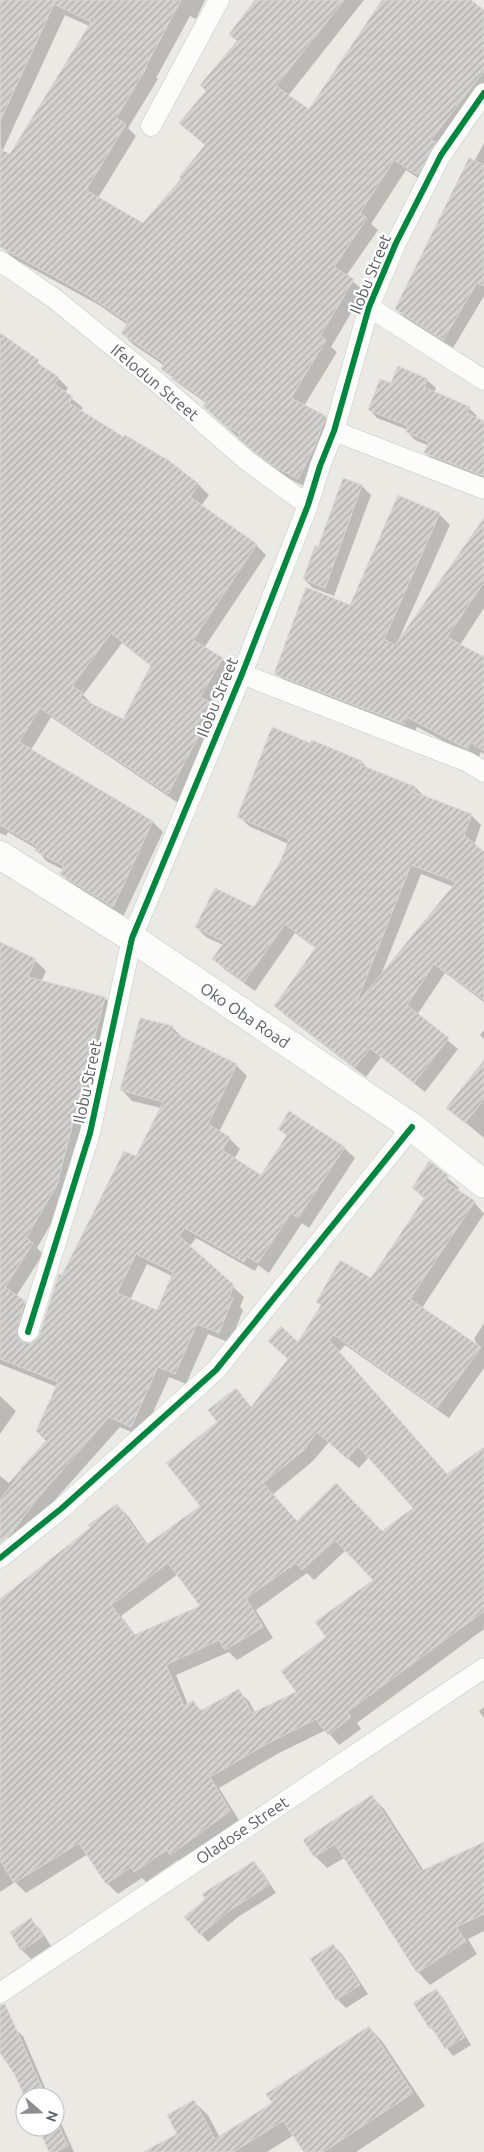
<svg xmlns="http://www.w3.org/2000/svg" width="484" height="2152" font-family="Ubuntu,sans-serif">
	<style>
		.shadow { fill: #0003; fill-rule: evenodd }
		.building { fill: url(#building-hatch); stroke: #d9d8d4; fill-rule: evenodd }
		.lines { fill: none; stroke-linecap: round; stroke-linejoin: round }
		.street-casing { stroke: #c6c6c5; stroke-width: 21 }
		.secondary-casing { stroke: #c7c7c6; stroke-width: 29 }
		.street { stroke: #fcfcfb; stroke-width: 20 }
		.secondary { stroke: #fcfcfb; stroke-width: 28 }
		.cycleway-casing { stroke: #fff; stroke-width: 9 }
		.cycleway { stroke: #00873e; stroke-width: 6 }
		.labels { text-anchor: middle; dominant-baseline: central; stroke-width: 4.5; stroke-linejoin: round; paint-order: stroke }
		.street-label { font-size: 16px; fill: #5a5d62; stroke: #fff }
	</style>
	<defs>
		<pattern id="building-hatch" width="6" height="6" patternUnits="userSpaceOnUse" patternTransform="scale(1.25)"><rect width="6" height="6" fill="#d2d1ce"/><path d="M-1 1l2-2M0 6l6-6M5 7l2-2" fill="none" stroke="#adadab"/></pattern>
	</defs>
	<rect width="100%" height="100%" fill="#eae9e4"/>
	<path class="shadow" d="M0,0h205l-9,19 -6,-3 -34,62 2,1 -30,49 8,8 -38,62 46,26 39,-45 23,-33 -25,-23 26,-32 31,-49 19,-42h107l-76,96 22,15 73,-111h86l15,12v85l-55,88 -23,-15 -35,54 7,6 -32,46 18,15 -33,56 6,5 -33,54 21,11 12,12 -27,60 -22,-11 -22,-16 -50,-44 -12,-12 2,-3 -32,-23 -11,-12 2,-2 -31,-21 -12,-12 6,-8 -29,-20 -86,-47 -12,-12zM65,15l24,11 -79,130 -8,-4z
		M484,143v153l-31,52 -47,-29 -10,-10z
		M0,335l58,43 10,10 -3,5 18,15 -3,3 44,28 43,22 32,24 10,10 -8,11 55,39 10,10 -62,93 18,11 10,10 -21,35 13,12 -46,87 -127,-86 -20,33 122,72 10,10 -40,85 -51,-33 -11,-10 3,-4 -18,-9 -9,-12 -29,-17 -2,4 -6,-3zM122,643l30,24 -29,54 -31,-17 -9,-9z
		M427,380l9,8 -2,5 35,15 8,8 -1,2 8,4v58l-50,-19 -8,-8 3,-7 -14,-6 -8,-8 1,-2 -31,-12 -8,-9 22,-24z
		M343,480l19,6 9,9 -37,101 -21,-8 -9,-9 14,-31z
		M439,514l11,11 -51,114 85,-105v74l-24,37 24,13v96l-3,-2 -3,7 -61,-32 -3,7 -127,-50 -11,-11 74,-67z
		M311,744l51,18 8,9 46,17 9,9 46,18 10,10 -7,20 10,9v148l-39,-29 -28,42 41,34 -33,43 -44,-35 -15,20 -80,-61 -10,-10 41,-57 -22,-16 -40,58 -31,-22 -10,-10 9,-14 -17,-8 -10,-10 58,-18 28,-49 6,-16 -39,-18 -10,-10zM421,874l33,13 -73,88z
		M0,944l35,16 11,11 -5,11 64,16 10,11 -48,187 -30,52 6,6 -26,41 18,18 -8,32h5l8,-8 23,-60 74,-119 24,-50 -29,-7 -10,-11 50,-63 11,11 53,27 11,11 -28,56 10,6 11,11 -6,10 27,18 27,-40 -9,-9 65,20 11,10 -46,70 -7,-5 -33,50 -11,-8 -3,6 -59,-33 -7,9 55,50 -4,10 3,3 -13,33 -22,-9 -22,50 -17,-7 -27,60 -22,-10 -74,83 -26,36 -20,-15v-55l9,7 38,-42 10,-54 -57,-23zM147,1264l25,12 -15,36 -27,-12z
		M484,1030v9l-4,-4z
		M484,1062v76l-36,-30z
		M430,1163l29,25 -3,3 18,11 10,12 -62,94 58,40 -6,-9 10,-16v45l-35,50 -104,-73 -6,7 109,123 36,-27v181l-127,94 4,6 -22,16 -13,-15 -47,23 -60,35 21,34 -58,42 -4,-4 -32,22 -4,-4 -24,16 -11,-11 -19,-29 -62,39 -11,-11 -15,10v-291l92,-73 25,-23 11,11 20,29 54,-39 17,-84 16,-32 17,17 37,-47 33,-54 -4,-4 53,-22 54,-81 -12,-11zM329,1442l30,26 10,-11 46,51 -33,24 -84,-10 -26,-27 41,-34zM346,1550l29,31 -48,56 -29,56 -43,20 -6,-12 -11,-10 -36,20 -9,-9 -5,3 -12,-30 53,-23 8,8 36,-22 -17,-28 51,-37 7,7zM178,1574l23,32 -65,30 -15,-20z
		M0,1396l16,15 -16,23z
		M484,1707v11l-5,-7z
		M372,1797l12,12 40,62 60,-28v88l-16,8 9,15 -47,31 -12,-13 -74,-114 -17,10 -12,-12z
		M253,1862l8,8 15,23 -38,24 -30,25 -22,-25z
		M31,1920l9,9 11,17 -20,13 -9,-9 -10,-17z
		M333,1945l9,9 26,40 -22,14 -9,-9 -26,-39z
		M436,1990l7,8 28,47 -18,11 -22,-28z
		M369,2027l13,14 43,65 -69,46h-51l-11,-17 -27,17h-96l23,-50 14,13 12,23 54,-34z
		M15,2029l8,7 26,61h-23l-10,-22 -16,-25v-11z
		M55,2110l19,42h-23l-12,-25h16z"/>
	<path class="building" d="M0,0h181l-35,66 1,1 -31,51 10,6 -40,66 57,33 38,-44 -2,-2 26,-32 -26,-22 27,-32 -6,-6 37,-44 -8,-7 26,-34h89l-68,86 33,23 73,-109h89l13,10v61l-53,69 5,2 -18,33 -24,-15 -34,53 7,5 -33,49 20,12 -34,57 6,4 -35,58 35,18 -11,30 -17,33 -23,-12 -22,-16 -15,-13 2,-4 -16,-9 -21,-19 3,-5 -45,-32 4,-6 -44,-30 7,-11 -42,-28 -86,-47v-98l10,5 81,-132 -37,-18 -54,117z
		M469,158l15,7v121l-7,-3 -34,57 -48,-31z
		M0,333l39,27 -2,3 22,14 -5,7 19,13 -4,6 55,34 1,-2 43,25 31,24 -9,13 67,47 -64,96 30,18 -23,39 15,8 -47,89 -128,-86 -21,34 134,79 -40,86 -53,-33 4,-8 -29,-15 2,-5 -37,-21zM111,633l40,32 -28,54 -43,-21 3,-5 -11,-7z
		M398,366l30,13 -4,8 46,20 -3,6 17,8v55l-60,-23 5,-11 -23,-10 2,-6 -40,-16 12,-31 11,4z
		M343,478l19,7 -37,103 -22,-9 12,-33 3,1z
		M398,495l42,18 -56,126 11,6 89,-127v64l-37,55 37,20v94l-14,-9 -3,7 -2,-1 -58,-31 -3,7 -130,-50 32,-87 44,18z
		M272,727l38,16 2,-3 50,21 -1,4 55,22 -2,5 58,22 -8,21 20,17v148l-50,-36 -27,41 42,33 -35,45 -44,-35 -15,19 -81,-61 42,-59 -31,-23 -41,58 -32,-23 12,-17 -29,-15 20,-39 39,19 27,-47 8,-21 -52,-22zM411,865l45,17 -101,124z
		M0,942l36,17 -8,18 77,20 -48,188 -31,53 7,5 -28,44 20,14 -9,33 3,6 5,3h7l8,-7 20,-62 3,1 62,-124 12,5 27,-54 -43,-12 20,-72 33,8 -1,6 65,32 -29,60 22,13 -8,13 39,25 26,-40 -9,-6 11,-18 56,36 -47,71 -7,-5 -33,50 -11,-7 -3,6 -59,-34 -6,8 55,49 -5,12 4,1 -14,35 -22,-9 -22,50 -17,-7 -27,60 -22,-10 -73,83 -26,35 -10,8v-43l22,-29 -2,-2 26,-28 -10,-10 22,-49 -58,-23zM136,1254l37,18 -16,38 -40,-17z
		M484,1060v39l-19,24 -19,-15z
		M429,1161l20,15 -5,5 31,20 -65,98 71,48 -44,61 -103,-73 -5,5 118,134 37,-27v164l-137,101 4,5 -23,18 -12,-16 -48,24 -58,34 20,34 -60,44 -3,-5 -33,22 -3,-5 -25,17 -27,-41 -65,40 -14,-23v-261l90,-71 -2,-3 29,-21 29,41 54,-39 -34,-43 51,-41 -9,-12 28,-22 15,19 37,-48 -20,-18 13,-15 17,16 23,-37 -5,-3 24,-42 31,18 54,-81 -13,-9zM317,1432l30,27 11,-13 55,62 -31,23 -46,-48 -39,38 -34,-38 40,-32zM335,1540l38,40 -58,42 11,15 -45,34 15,21 -44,21 -13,-24 -39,22 -7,-11 -9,6 -18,-41 53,-25 6,10 38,-23 -17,-29 50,-35 6,7zM168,1563l32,43 -66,29 -23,-30z
		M372,1795l49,76 63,-29v72l-28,13 10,14 -49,32 -82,-129 -21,13 -11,-17z
		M254,1861l15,24 -39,25 -30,25 -16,-18 21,-18 -3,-5z
		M31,1918l12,18 -22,15 -11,-19z
		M333,1944l27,41 -24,15 -26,-41z
		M436,1989l29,48 -20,12 -13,-22 -2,2 -17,-26z
		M5,2004l41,93 -21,1 -10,-23 -15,-22v-48z
		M369,2026l44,67 -90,59h-19l-21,-31 -50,31h-90l34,-18 -10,-19 27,-15 21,39 57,-36 -6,-9z
		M55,2117l13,29 -12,6h-7l-11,-25h17z"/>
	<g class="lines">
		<g class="street-casing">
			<path id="street" d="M151,126l68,-126
				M0,261l55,38 103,84 88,77 62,45
				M369,307l115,73
				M334,431l150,58
				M242,674l226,88 16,10
				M28,1332l62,-199 42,-195 110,-264 66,-169 12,-39 14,-35 35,-124 27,-64 45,-88 43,-62
				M0,1558l62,-50 154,-138 196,-243
				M0,1993l484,-325"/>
		</g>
		<g class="secondary-casing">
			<path id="secondary" d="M0,855l132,83 280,189 72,57"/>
		</g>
		<use href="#street" class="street"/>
		<use href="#secondary" class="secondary"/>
		<g class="cycleway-casing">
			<path id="cycleway" d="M28,1332l62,-199 42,-195 110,-264 66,-169 12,-39 14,-35 35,-124 27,-64 45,-88 43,-62
				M0,1558l62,-50 154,-138 196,-243"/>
		</g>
		<use href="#cycleway" class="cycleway"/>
	</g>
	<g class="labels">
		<g class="street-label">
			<text transform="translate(370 274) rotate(-68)">Ilobu Street</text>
			<text transform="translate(155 382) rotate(40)">Ifelodun Street</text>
			<text transform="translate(217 697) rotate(-68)">Ilobu Street</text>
			<text transform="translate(245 1015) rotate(34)">Oko Oba Road</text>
			<text transform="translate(87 1082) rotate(-78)">Ilobu Street</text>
			<text transform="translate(242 1830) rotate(-34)">Oladose Street</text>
		</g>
	</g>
	<g transform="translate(40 2112) rotate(110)"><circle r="24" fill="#ffffff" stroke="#bdbec0"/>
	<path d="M0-4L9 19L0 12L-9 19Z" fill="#8c8e90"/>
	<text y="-8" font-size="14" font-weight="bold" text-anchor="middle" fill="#5a5d62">N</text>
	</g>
</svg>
